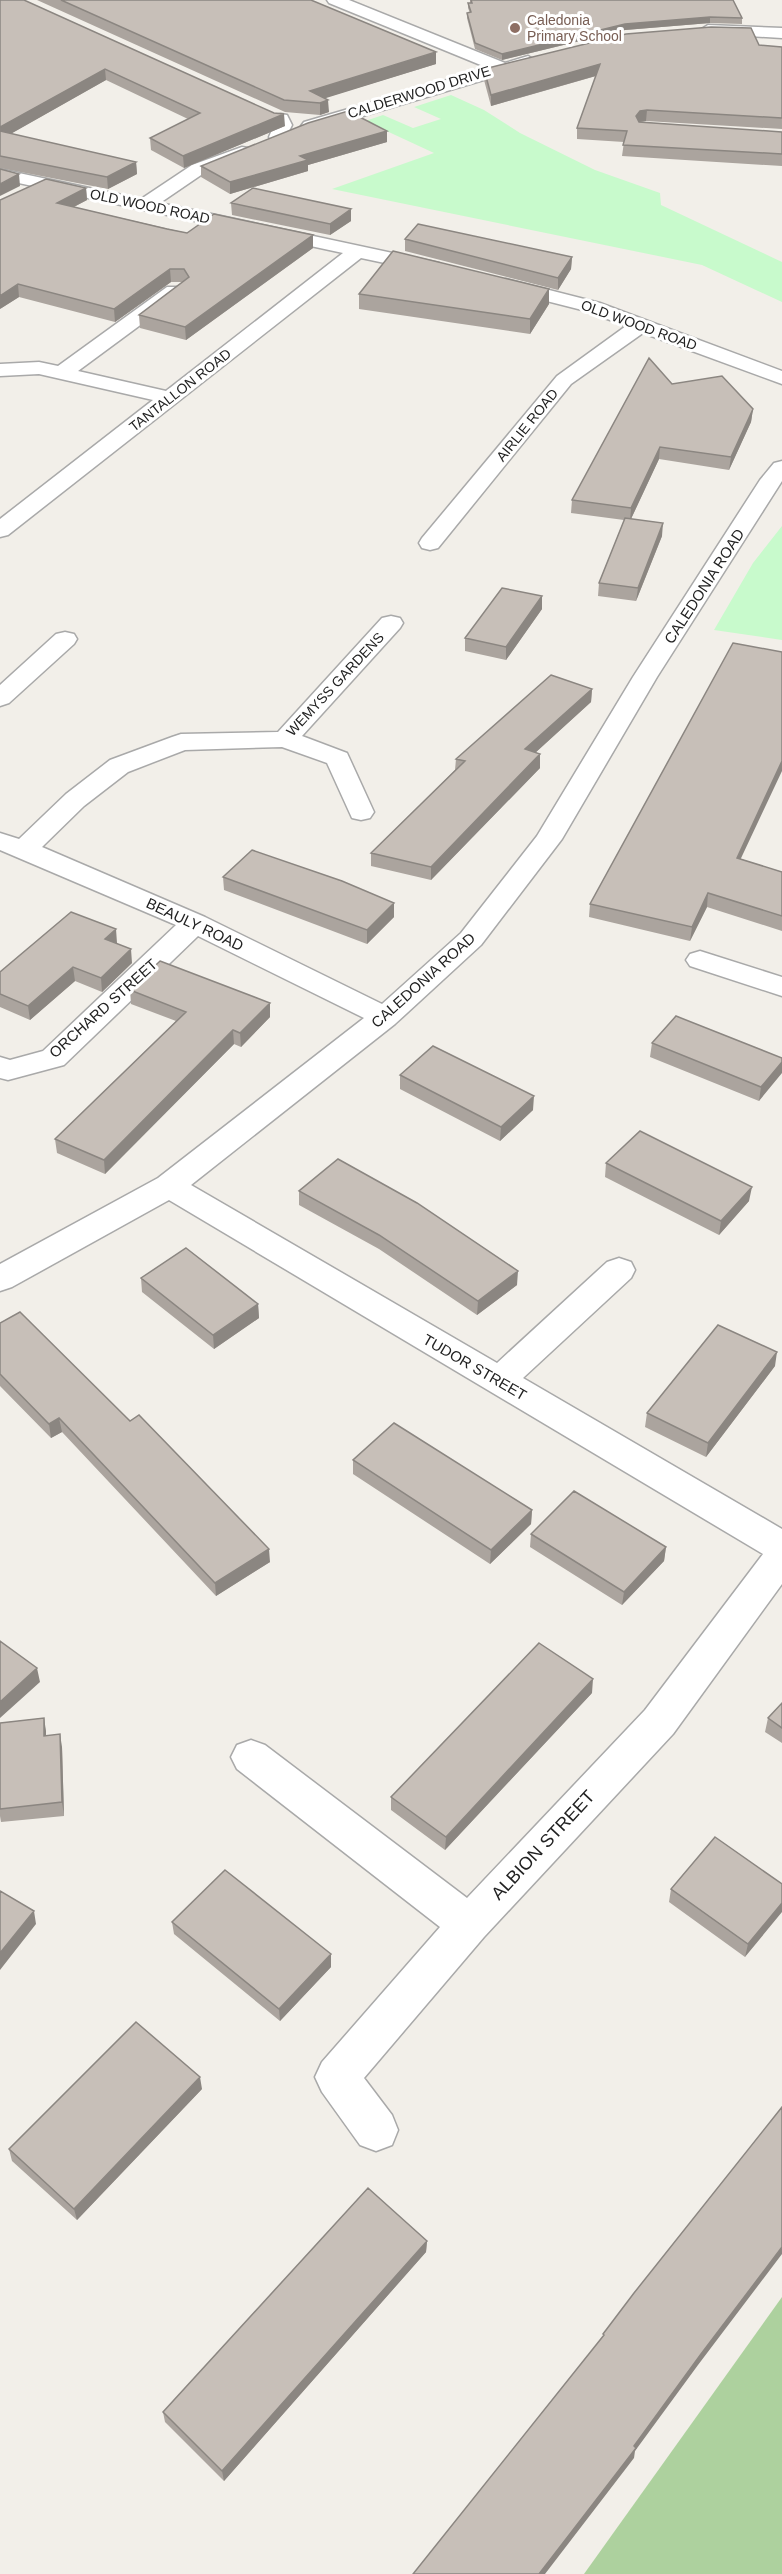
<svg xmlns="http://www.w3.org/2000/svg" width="782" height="2574" font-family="Arial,sans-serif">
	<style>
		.forest { fill: #add19e }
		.park { fill: #c8facc }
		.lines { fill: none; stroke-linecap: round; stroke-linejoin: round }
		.minor-casing { stroke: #a9a9a9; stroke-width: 3 }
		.minor { fill: #fff; fill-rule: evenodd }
		.wall { fill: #aba49e }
		.shaded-wall { fill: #8b8681 }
		.building { fill: #c7bfb8; stroke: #8b8681; stroke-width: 1.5 }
		.education-dot { fill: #8d6e63; stroke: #fff; stroke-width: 2 }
		.labels { text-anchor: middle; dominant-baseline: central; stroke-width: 6; stroke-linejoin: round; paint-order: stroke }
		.far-education-label { font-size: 14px; fill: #785e54; stroke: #fff; text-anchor: start }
		.far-street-label { font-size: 14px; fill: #222; stroke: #fff }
		.street-label { font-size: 15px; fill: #222; stroke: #fff }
		.near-street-label { font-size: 18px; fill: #222; stroke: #fff }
	</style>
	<rect width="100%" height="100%" fill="#f2efe9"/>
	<path class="forest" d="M782,2297v277h-198z"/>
	<path class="park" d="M451,95l33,15 36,23 75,37 65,23 1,12 121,57v40l-80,-37 -370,-76 102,-36 -69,-32 18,-6 30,13 28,-9 -27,-12z
		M782,526v114l-68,-10 39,-67z"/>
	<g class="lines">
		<g class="minor-casing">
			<path id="minor" d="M327,0h22l156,63 23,-7 8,5 -2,4 -218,65h-12l-3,-4 3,-4 184,-54 -159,-65z
				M708,25l74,3v10l-80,-5 -2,-3z
				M281,114l6,1 5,10 -8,16h-12l-3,-4 5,-12 -2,-6 3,-4z
				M242,147l6,1 3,4 -3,4 -44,17 -44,30 279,60 3,4 -3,4 -7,2 -71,-15 -353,277 -8,2v-18l153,-119 -114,-26 -39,2v-12l39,-2 19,4 109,-79h14l3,4 -3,4 -103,76 88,20 177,-138 -343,-74v-10l141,30 51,-34z
				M506,279l94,24 182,68v13l-139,-51 -72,51 -133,164 -8,2 -8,-2 -3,-5 3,-5 135,-162 69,-50 -40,-15 -87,-22 -3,-4 3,-4z
				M782,461v20l-125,196 -95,162 -81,106 -86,79 -204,161 306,178 110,-101 12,-4 12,4 4,8 -4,8 -108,100 259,151v55l-109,150 -189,203 -120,141 28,37 6,15 -6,15 -16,6 -16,-6 -38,-53 -7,-15 7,-15 118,-135 -203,-158 -6,-12 6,-12 14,-5 14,5 202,153 178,-188 118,-156 -594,-354 -157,87 -12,4v-27l158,-86 206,-160 -166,-82 -134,129 -56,15 -8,-2v-21l10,3 33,-9 133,-126 -176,-75v-17l19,6 47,-45 44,-34 62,-23 9,-3 97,-2 104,-114 9,-2 9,2 3,5 -3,5 -98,108 45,17 27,59 -4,6 -9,2 -9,-2 -25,-55 -45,-16 -97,3 -57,22 -44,34 -42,41 163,70 177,87 79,-71 76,-97 96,-159 127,-197 14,-17z
				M65,632l9,2 3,5 -3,5 -65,59 -9,3v-21l56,-51z
				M700,951l82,26v19l-92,-30 -4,-6 4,-6z"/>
		</g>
		<use href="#minor" class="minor"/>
	</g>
	<path class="wall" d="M0,0l285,126 -101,42 -33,-18 -1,-12 38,-19 -82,-39 -96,54 126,28 1,12 -29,15 -108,-21z
		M37,0h274l125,64 -112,34 5,14 -9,3 -35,-3z
		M470,0h263l9,18v6l-32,-1 -85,7 -123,30 -27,-11 -8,-31v-5h3l-2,-5v-5h2z
		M759,45l23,2v82l-136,-8 -7,1 143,10v34l-160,-10 2,-14 -47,-3v-11l19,-52 -105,30 -7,-26v-11z
		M387,131v11l-79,23v6l-78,23 -29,-17v-11z
		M86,188l1,12 -13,7 113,26 126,2v13l-127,92 -46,-12 -1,-13 43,-33h-11l-56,40 -96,-25 -19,12z
		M231,203l120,18 -21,14 -98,-20z
		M405,239l167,18 -1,12 -13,21 -153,-39z
		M549,289v15l-19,30 -171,-25v-15z
		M672,384l81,25 -2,13 -22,48 -70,-11 -28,60 31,17 -26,65 -38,-5 1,-13 25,-63 -53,-7 1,-13z
		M542,596v13l-36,51 -41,-9v-13z
		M592,689l-1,13 -56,51 5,1v14l-109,112 -60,-14v-13l84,-83 1,-11z
		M741,859l41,13v59l-75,-24 -17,34 -101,-24 1,-13z
		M223,877l171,40 -27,27 -143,-54z
		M117,943l15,20 -30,29 -27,-11 -45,39 -30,-13v-35z
		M130,990l140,27 -29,30 -7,-3 -129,130 -48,-21 -2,-14 121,-118 -45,-17z
		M652,1043l130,15 -23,43 -109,-44z
		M400,1075l133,35 -33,31 -100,-52z
		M606,1163l143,38 -30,34 -114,-58z
		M299,1191l218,94 -40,30 -98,-66 -80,-44z
		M141,1278l117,26 1,14 -45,31 -72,-57z
		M0,1323l270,239 -54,34 -154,-164 -11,6 -51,-52z
		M775,1366l-69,91 -61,-30 2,-14z
		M353,1460l179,50 -1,14 -41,40 -137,-90z
		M531,1534l135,13 -2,14 -42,44 -92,-58z
		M592,1693l-147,157 -54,-40v-13z
		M782,1703v40l-17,-11 3,-14z
		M44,1718l2,18 16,11 2,69 -63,6 -1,-6v-93z
		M782,1884l-37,73 -76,-55 2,-13z
		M172,1922l159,45 -51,54 -106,-87z
		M202,2089l-125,131 -65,-59 -3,-12z
		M427,2241l-1,11 -202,229 -59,-59 -2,-10z"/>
	<path class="shaded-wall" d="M710,17v6l-85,7 -123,30v-6l123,-30z
		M436,52v12l-126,39v-12z
		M600,64l-1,11 -108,31v-11z
		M105,69l1,11 -106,60v-13z
		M328,100l1,12 -9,3v-12z
		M647,110l-1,11 -6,1 -5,5 1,-11 4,-5z
		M284,114l1,12 -101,42 -1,-12z
		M387,131v11l-79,23v6l-78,23v-12l70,-26z
		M136,162l1,12 -29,15 -1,-12z
		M19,174l1,12 -20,10v-12z
		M86,188l1,12 -29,15 -1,-12z
		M351,209v12l-21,14v-11z
		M313,235v13l-127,92 -1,-13z
		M572,257l-1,12 -13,21v-12z
		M170,269l1,13 -56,40 -1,-13z
		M18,284l1,13 -19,12v-13z
		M549,289v15l-19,30v-15z
		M753,409l-2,13 -22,48 2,-13z
		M660,447l-1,12 -29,62 1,-13z
		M663,523l-1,13 -26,65 2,-13z
		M542,596v13l-36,51v-13z
		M592,689l-1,13 -67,61 1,-14z
		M540,754v14l-109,112v-13z
		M782,761v10l-47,100 2,-13z
		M708,893l-1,14 -17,34 2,-14z
		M394,903v14l-27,27v-14z
		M116,929l1,14 -11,10 -1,-14z
		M131,949l1,14 -30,29 -1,-14z
		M73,967l2,14 -45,39 -2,-14z
		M270,1003v14l-29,30 -1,-14z
		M233,1030l1,14 -129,130 -1,-14z
		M782,1062v11l-23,28 2,-14z
		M534,1096l-1,14 -33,31 1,-14z
		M752,1187l-3,14 -30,34 2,-14z
		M518,1271l-1,14 -40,30 1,-14z
		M258,1304l1,14 -45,31 -1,-14z
		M777,1352l-2,14 -69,91 2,-14z
		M59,1418l3,14 -11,6 -2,-14z
		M532,1510l-1,14 -41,40 1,-14z
		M666,1547l-2,14 -42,44 2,-13z
		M269,1549l1,13 -54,34 -1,-13z
		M37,1668l3,14 -40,36v-16z
		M593,1679l-1,14 -147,157 1,-13z
		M44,1718l2,13v18l-2,-13z
		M60,1734l2,13 2,69 -2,-14z
		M782,1903v9l-37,45 3,-13z
		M34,1911l2,13 -36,46v-17z
		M331,1954v13l-51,54 -1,-12z
		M200,2077l2,12 -125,131 -3,-11z
		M427,2241l-1,11 -202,229 -2,-10z
		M782,2247v7l-84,111 -63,86 -1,7 -89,116h-6l162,-220z"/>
	<path class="building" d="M0,0h24l250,113 10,1 -101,42 -33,-18 50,-25 -95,-44 -105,58z
		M61,0h250l125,52 -126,39 18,9 -8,3 -36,-3z
		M471,0h262l9,18 -32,-1 -85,7 -123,30 -27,-11 -8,-30 4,-1 -3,-9h4z
		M711,27l40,1 8,17 23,2v71l-135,-8 -7,1 -4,5 3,6 143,10v22l-159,-9 4,-14 -50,-3 23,-64 -109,31 -7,-26 142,-35z
		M348,111l39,20 -87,25 8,4 -78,22 -29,-16 107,-43z
		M0,131l136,31 -29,15 -107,-21z
		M0,169l19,5 -19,10z
		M46,179l40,9 -29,15 110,26 20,4 27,-19 99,21 -128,92 -46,-12 50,-38 -5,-8h-14l-56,40 -96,-25 -18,12v-96z
		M253,188l98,21 -21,15 -99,-21z
		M418,224l154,33 -14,21 -153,-39z
		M393,251l156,38 -19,30 -171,-25z
		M649,358l23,26 50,-8 31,33 -22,48 -71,-10 -29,61 -59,-8z
		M625,518l38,5 -25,65 -39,-5z
		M502,588l40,8 -36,51 -41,-9z
		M733,643l49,9v109l-45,97 45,14v44l-74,-23 -16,34 -102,-23z
		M551,675l41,14 -67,60 15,5 -109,113 -60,-14 94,-92 -9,-2z
		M252,850l90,31 52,22 -27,27 -144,-53z
		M71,912l45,17 -11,10 26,10 -30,29 -28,-11 -45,39 -28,-12v-22z
		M160,961l110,42 -30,30 -7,-3 -129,130 -49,-21 131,-127 -56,-22z
		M676,1016l106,42v4l-21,25 -109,-44z
		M433,1046l101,50 -33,31 -101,-52z
		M640,1131l112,56 -31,34 -115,-58z
		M338,1159l79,44 101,68 -40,30 -99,-66 -80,-44z
		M186,1248l72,56 -45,31 -72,-57z
		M20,1312l110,109 9,-6 130,134 -54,34 -156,-165 -10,6 -49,-50v-51z
		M718,1325l59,27 -69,91 -61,-30z
		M394,1423l138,87 -41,40 -138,-90z
		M574,1491l92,56 -42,45 -93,-58z
		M0,1641l37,27 -37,34z
		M539,1643l54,36 -147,158 -55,-40z
		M782,1703v25l-14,-10z
		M44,1718v18l16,-2 2,68 -62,7v-86z
		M715,1837l67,47v19l-34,41 -77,-55z
		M225,1870l106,84 -52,55 -107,-87z
		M0,1891l34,20 -34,42z
		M136,2022l64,55 -126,132 -65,-60z
		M782,2107v140l-81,107 -67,92 2,2 -97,126h-126l191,-239 -1,-1 31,-41z
		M368,2188l59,53 -205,230 -59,-59z"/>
	<circle class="education-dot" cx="515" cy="28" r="6"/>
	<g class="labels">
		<g class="far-education-label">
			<text x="527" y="20">Caledonia<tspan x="527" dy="16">Primary School</tspan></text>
		</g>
		<g class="far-street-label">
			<text transform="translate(419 92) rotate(-17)">CALDERWOOD DRIVE</text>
			<text transform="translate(150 206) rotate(12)">OLD WOOD ROAD</text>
			<text transform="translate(639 325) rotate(20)">OLD WOOD ROAD</text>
			<text transform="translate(180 390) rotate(-38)">TANTALLON ROAD</text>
			<text transform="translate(527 425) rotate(-51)">AIRLIE ROAD</text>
			<text transform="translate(335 684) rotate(-47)">WEMYSS GARDENS</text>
		</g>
		<g class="street-label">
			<text transform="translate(704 586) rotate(-57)">CALEDONIA ROAD</text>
			<text transform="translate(195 924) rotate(25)">BEAULY ROAD</text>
			<text transform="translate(423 980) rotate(-42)">CALEDONIA ROAD</text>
			<text transform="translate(103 1008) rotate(-42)">ORCHARD STREET</text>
			<text transform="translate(475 1367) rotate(30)">TUDOR STREET</text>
		</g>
		<g class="near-street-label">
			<text transform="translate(543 1845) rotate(-47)">ALBION STREET</text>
		</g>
	</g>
</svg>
